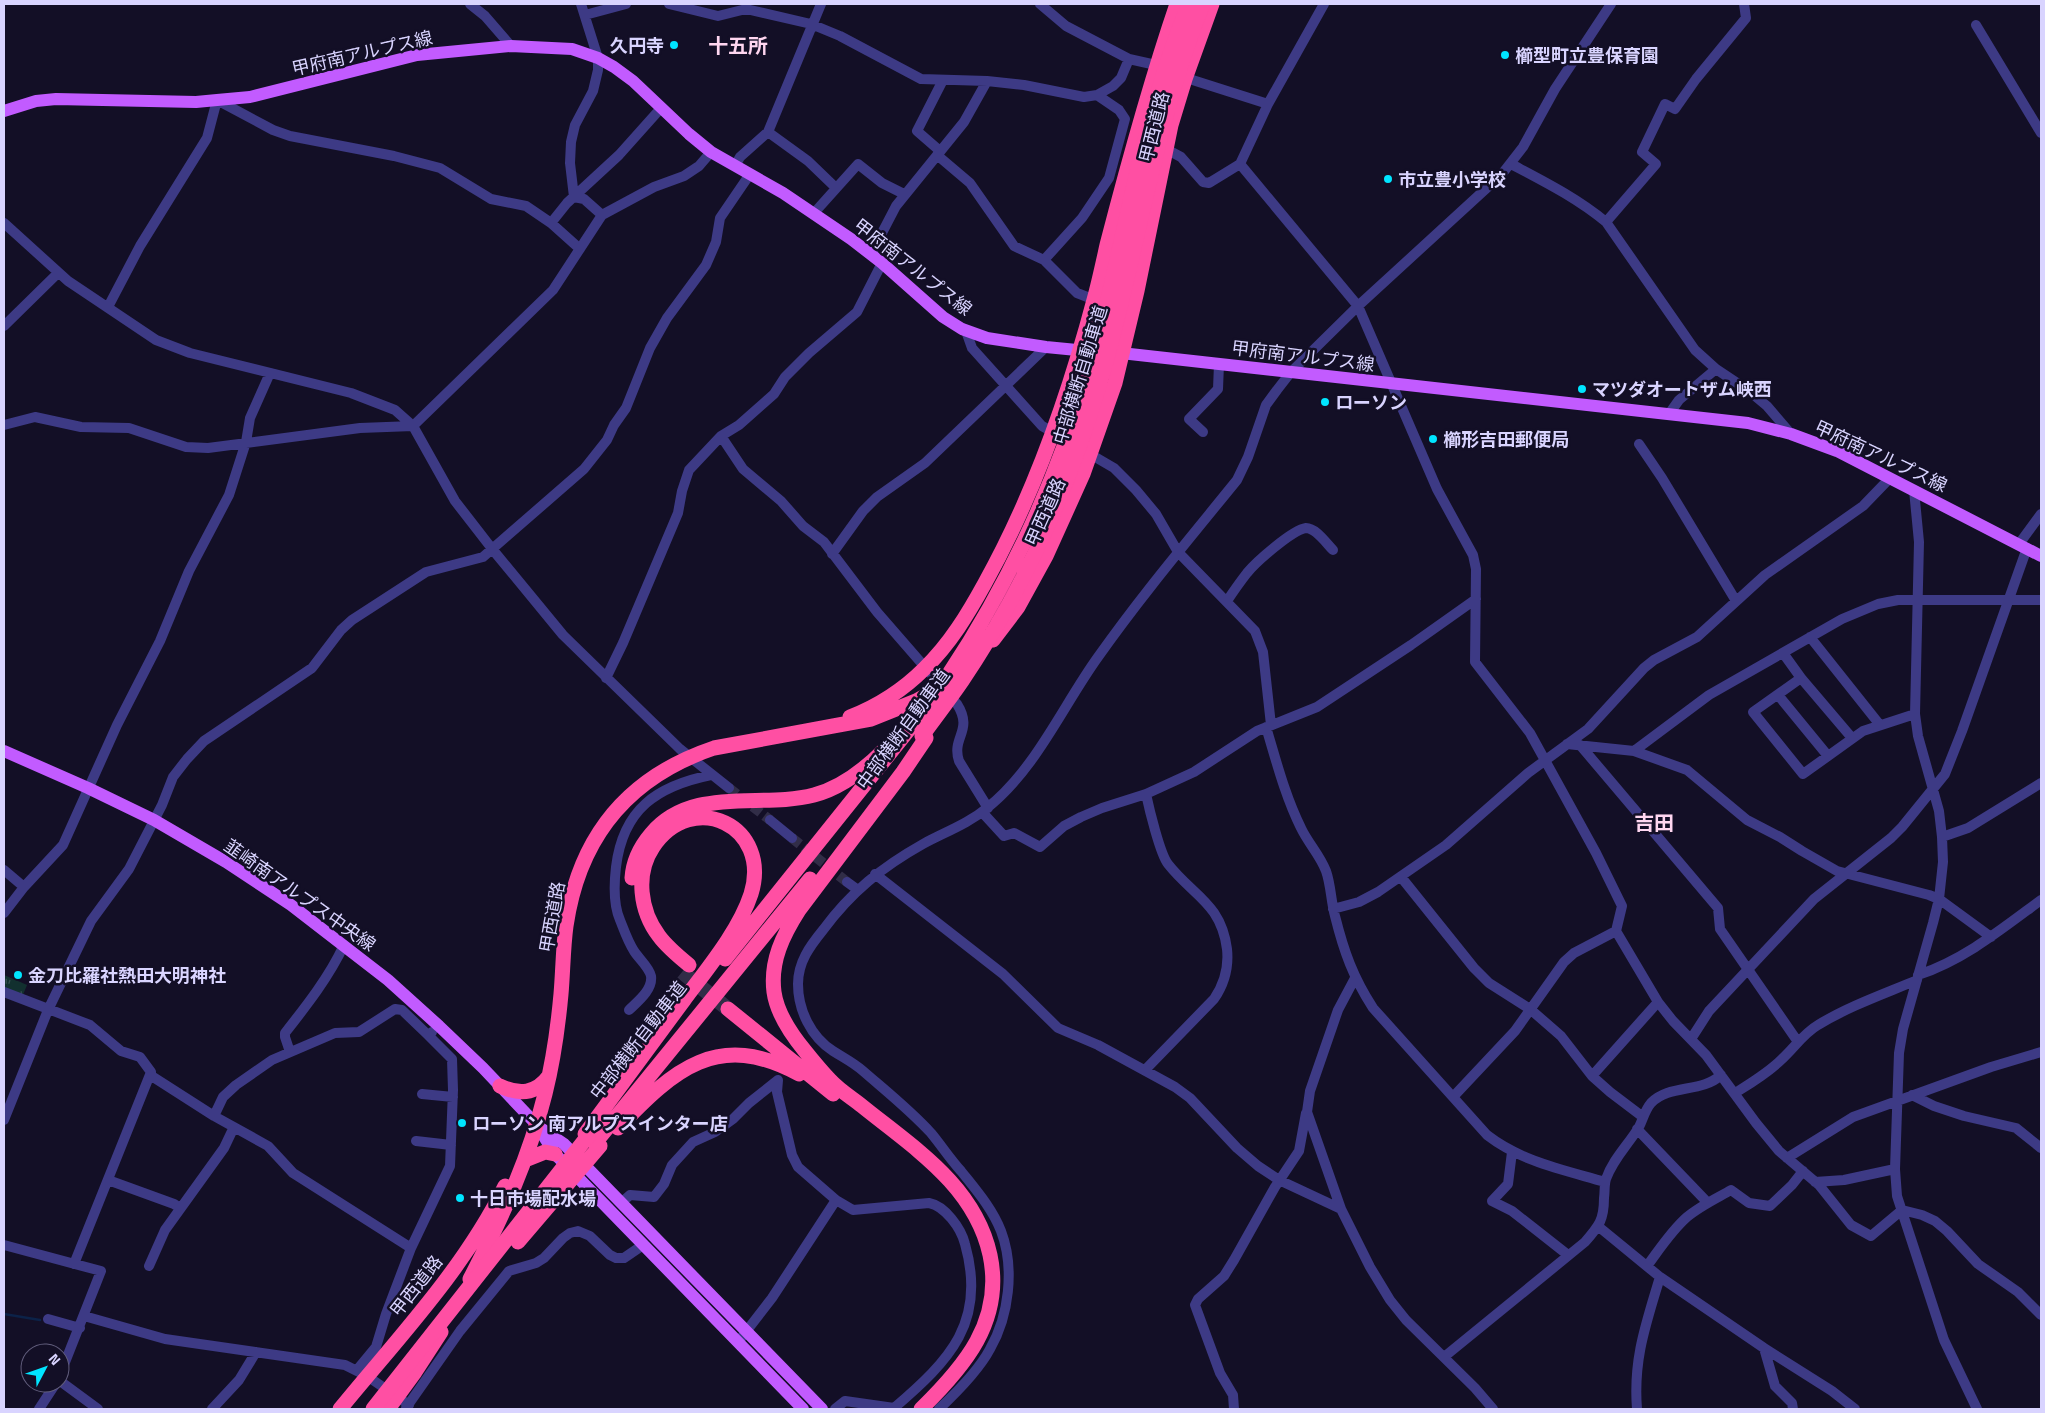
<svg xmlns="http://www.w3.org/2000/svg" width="2045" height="1413" font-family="'Titillium Web','Noto Sans JP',sans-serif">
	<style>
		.park { fill: url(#park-tufts) }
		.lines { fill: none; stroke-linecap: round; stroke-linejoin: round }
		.stream { stroke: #0c2248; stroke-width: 2.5 }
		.minor-tunnel { stroke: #312d47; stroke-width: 10; stroke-dasharray: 10 5; stroke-linecap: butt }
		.highway-tunnel { stroke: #312d47; stroke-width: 15; stroke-dasharray: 15 8; stroke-linecap: butt }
		.minor { stroke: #3d3a85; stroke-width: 10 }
		.major { stroke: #c25bff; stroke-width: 12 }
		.highway { stroke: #ff4fa3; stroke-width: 15 }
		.highway-bridge { stroke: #ff4fa3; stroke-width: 15 }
		.poi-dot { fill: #00e5ff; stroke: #130f26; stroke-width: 2 }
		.labels { text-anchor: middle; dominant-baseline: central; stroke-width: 5; stroke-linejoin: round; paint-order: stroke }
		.poi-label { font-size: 18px; font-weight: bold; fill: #d9d4ff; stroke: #130f26; text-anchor: start }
		.street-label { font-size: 18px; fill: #d9d4ff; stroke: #130f26 }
		.quarter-label { font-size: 20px; font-weight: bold; fill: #ffd6f0; stroke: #130f26 }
	</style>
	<defs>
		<pattern id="park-tufts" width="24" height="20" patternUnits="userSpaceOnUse" patternTransform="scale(1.25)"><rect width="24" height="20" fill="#12302f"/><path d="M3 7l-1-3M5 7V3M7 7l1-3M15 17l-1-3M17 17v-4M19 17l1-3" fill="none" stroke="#344d4e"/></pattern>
	</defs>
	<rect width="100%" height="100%" fill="#130f26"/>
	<path class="park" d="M4,975l23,10 -5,12 -18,-8z"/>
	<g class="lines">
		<path class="stream" d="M4,1314l36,6"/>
		<path class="minor-tunnel" d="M729,788l41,32
			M792,838l55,44"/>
		<path class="highway-tunnel" d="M682,972l46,37"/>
		<path class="minor" d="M470,4l15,12 26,30
			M581,4l17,54v12l-5,21 -18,34 -4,17 -1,21 4,34 10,2 18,16
			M669,4l49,12 28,-7 65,15 29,12 81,43 66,2 37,4 60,12 13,-2 16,-9 8,-8 8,-19
			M1040,4l26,22 63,33 27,6 7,3
			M1324,4l-56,100 -28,60 118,142 79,183 36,66 3,14 -1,93 55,71 66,120 26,53 -6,25 -42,22 -10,9 -49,69 -62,66
			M585,15l41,-11
			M1976,25l65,108
			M1180,76l88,28
			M768,132l40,29 27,26
			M1166,149l15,8 22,25 6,1 31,-19
			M940,151l-23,-20 26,-51
			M937,155l33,28 44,63 30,14 33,33 18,7
			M1511,164c34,18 66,34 95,58l89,128 21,19 33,22 18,15 24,28
			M735,166l5,-9 28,-25 53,-128
			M814,213l44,-49 24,19 22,11
			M1606,222l50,-58 -14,-12 23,-48 10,5 21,-30 50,-61 -2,-14
			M4,223l64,58 88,59 34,13 161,40 44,17 18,16 42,75 38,49 70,85 117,114 49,39
			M551,223l16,-20 52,-48 42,-47
			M871,254l25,-48 68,-84 23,-41
			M1044,260l38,-42 27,-40 16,-59 -6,-9 -22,-15
			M108,307l32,-61 67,-108 10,-38 56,30 17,6 104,20 46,12 51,31 35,7 25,17 29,26
			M4,326l54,-53
			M966,331l6,17 70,78 11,6
			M1669,414l10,-14 37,-31
			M4,425l31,-8 46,10 48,1 57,19 22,1 152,-20 53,-2 140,-136 49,-75 52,-28 30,-11 15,-10 12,-14
			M1203,432l-14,-13 29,-30 1,-25
			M721,436l22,33 38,32 22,25 21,16 53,70 80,92c17,27 -6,33 2,57l29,47
			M1639,444l23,34 74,123
			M1090,454l24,14 22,22 20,24 22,38 77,79 8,21 8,73
			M1914,490l5,52 -4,172 3,22 21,75 3,26 1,25 -4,37 -6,24 -30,106 -4,24 -4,116 2,27 47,144 33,69
			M2019,544l22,-30
			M832,554l31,-43 14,-14 48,-34 121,-116
			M1227,601c6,-9 13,-19 20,-28 9,-11 45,-43 59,-45 10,0 20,15 27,22
			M1810,637l70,88
			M1783,653l18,25 51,60
			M606,678l17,-35 55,-130 4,-22 7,-21 32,-34 18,-11 35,-31 11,-17 24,-24 48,-41 25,-49
			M1801,678l-48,34 50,62 60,-43 52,-17
			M1778,695l50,61
			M1266,727c10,33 19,69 35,101 7,15 19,27 25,43 5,14 5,31 9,45 9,36 18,61 38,92l114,127c35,27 77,35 118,47
			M1567,744l67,7 53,19 60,50 33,17 22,14 35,20 92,24 10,4 52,38
			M1580,745l138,163 2,21 78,113
			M1634,751l75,-56 133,-76 36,-15 20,-4h143
			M982,812l22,24 10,-3 26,14 24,-21 17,-9 21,-9 44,-14 48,-22 63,-41 60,-24 94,-62 65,-46
			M770,820l22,18
			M1942,837l26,-9 73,-45
			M4,870l20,17
			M875,874l128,100 55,54 40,17 77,42 15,11 47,50 21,18 21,14 62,29
			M1401,877l73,91 15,15 41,26 31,27 31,40 18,16 33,25
			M847,882l11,8
			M1333,909l26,-7 19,-10 68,-47 82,-72 60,-44 56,-61 10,-8 43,-23 68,-62 98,-69 27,-28
			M4,913l20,-26 39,-42 54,-120 43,-84 29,-70 40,-76 17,-53 4,-24 20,-45
			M1616,931l42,71 15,19 33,34 50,68 23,28 40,34 32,40 20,11 31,-26 20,5 13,6 12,10 31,33 40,28 23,23
			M1918,975c46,-15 85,-47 123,-75
			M1355,978l-17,32 -28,81 -3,21 34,97 29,58 20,33 16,20 69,68 18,21
			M4,992l86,33 31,26 19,6 11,15 -77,192
			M629,1010c8,-8 24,-20 22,-34 -2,-9 -12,-17 -17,-25 -6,-9 -10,-21 -14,-31 -7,-16 -6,-36 -4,-53 7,-58 41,-81 95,-92
			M1691,1039l18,-28 105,-112 77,-61 11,-11 43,-53 17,-43 65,-183
			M290,1052l-5,-15v-4c22,-28 44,-56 59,-88
			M1145,1070l69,-71c11,-16 15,-31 13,-50 -6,-46 -34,-53 -59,-85 -8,-10 -19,-56 -22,-70
			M150,1075l64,41 54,30 25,27 118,75
			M1592,1076l66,-74
			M1735,1093c16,-10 33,-20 47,-34 12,-11 22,-26 36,-34 31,-19 66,-31 99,-45
			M422,1094l31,3
			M1912,1095l22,11 30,10 52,12 25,20
			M214,1116l9,-19 13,-12 36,-25 63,-27 24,-1 36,-23 7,1 26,25 4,-3
			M4,1120l44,-110 43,-89 38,-52 33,-64 11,-28 14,-18 17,-18 108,-73 29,-38 11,-10 74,-48 57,-15 101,-88 23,-29 7,-15 12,-17 24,-60 17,-30 39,-53 10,-23 4,-24 30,-44
			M1637,1129l71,74
			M416,1141l35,4
			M1512,1152l-4,32 -16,17 20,10 56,44
			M1787,1158l66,-41 138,-50 50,-15
			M108,1180l66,24 6,4
			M1815,1182l29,-2 51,-11
			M621,1203l9,-8 24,2 10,-13 8,-19 21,-23 22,-10 18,-13 16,-16 29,-23 -1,12 15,63 6,12 38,33 17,10 76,-7c16,3 32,25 36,41 22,78 -15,116 -71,164l-49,-7 -10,8
			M1599,1227l61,50 104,71 68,43 23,18
			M4,1245l97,26 -41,104
			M149,1266l16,-36 59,-82 10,-21
			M1647,1266c12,-16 24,-35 40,-49 13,-11 30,-19 44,-27l18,13 21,3 22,-21 11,-14
			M84,1316l81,23 180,26 22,11 42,29
			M48,1319l32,9
			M738,1342l34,-44 64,-98
			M1764,1348l11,38 17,17 1,6
			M1444,1357l141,-115c14,-16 19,-22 19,-44 1,-6 0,-13 2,-19 7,-20 22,-34 33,-52 4,-8 6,-17 12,-24 18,-19 51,-10 70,-28
			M357,1370l19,-23 10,-33 25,-66 39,-82 3,-76 -1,-31 -24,-24
			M60,1381l38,28
			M406,1408l54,-77 49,-60 27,-8 8,-5 19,-20 7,-5 8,-2 12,5 20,19 6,3h8l19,-13
			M39,1409l17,-26
			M212,1409l27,-29 17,-28
			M939,1409c17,-16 40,-39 51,-60 19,-33 25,-81 11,-118 -9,-23 -25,-41 -40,-60 -11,-12 -20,-26 -30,-38 -21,-23 -45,-42 -68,-62 -9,-8 -19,-13 -30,-20 -22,-14 -35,-41 -35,-67 0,-22 12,-38 25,-54 28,-38 59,-63 100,-86 22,-12 45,-20 64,-36 49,-39 75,-101 111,-151 43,-61 92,-119 139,-177l11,-23 18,-52 11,-15 14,-18 67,-66 144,-132 21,-27 32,-58 56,-85
			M1234,1409l-1,-14 -13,-22 -25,-68 3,-6 26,-23 10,-16 41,-73 24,-36 7,-38
			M1637,1409c-4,-50 9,-85 23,-132"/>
		<path class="major" d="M4,111l32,-10 20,-2 140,3 21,-2 33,-3 167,-42 94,-9 61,3 26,9 16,9 19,14 56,53 22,18 72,41 68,46 31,24 61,54 19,12 25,9 59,9 41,4
			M1112,352l636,71 43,11 46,17 204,105
			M4,751l84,37 66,32 72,42 65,43 97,75 51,46 44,42 53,56 19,30 248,255
			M542,1129l22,15 258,265"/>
		<path class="highway" d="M993,640l25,-33 28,-51 37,-82 32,-91 22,-92 34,-166 14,-46 27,-75
			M850,717c28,-11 53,-27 74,-48 26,-25 44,-55 61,-86 49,-88 83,-185 109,-283 5,-18 9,-37 13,-55 21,-81 43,-162 70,-241
			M632,878c1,-17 8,-31 19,-44 41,-49 110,-25 163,-39 27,-7 51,-26 70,-45
			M725,959l185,-231
			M728,1009l105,85
			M500,1086c19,9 36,8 49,-10
			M618,1128c56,-59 100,-98 181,-54
			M585,1134c33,-45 66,-90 99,-134 23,-31 55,-69 67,-106 21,-68 -58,-106 -98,-47 -18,27 -13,64 6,89 8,11 19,20 30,29
			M595,1143l215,-264
			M525,1160l20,-8 10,2
			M470,1279c31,-59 59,-120 75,-185 8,-32 13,-67 16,-100 2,-23 2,-46 5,-68 13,-89 62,-149 148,-178l157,-29 45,-18 25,-14
			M340,1409c58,-71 124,-140 165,-223
			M388,1409l27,-37 26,-40
			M921,1409c43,-42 83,-88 69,-154 -15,-69 -76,-107 -128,-149 -10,-8 -23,-16 -32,-26 -9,-9 -17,-19 -25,-29 -14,-17 -28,-37 -31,-59 -4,-31 9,-57 25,-82l104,-138 23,-34"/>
		<path class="highway-bridge" d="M910,728c13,-18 27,-35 39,-54 61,-92 107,-193 139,-299 36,-123 51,-252 101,-371
			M922,736c13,-18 27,-36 40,-55 61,-91 107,-192 138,-298 37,-125 54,-257 103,-379
			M518,1242l82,-96
			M373,1409l215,-273"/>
	</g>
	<g class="poi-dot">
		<circle cx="674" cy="45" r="5"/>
		<circle cx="1505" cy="55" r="5"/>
		<circle cx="1388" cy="179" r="5"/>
		<circle cx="1582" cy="389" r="5"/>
		<circle cx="1325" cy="402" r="5"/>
		<circle cx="1433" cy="439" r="5"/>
		<circle cx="18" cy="975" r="5"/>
		<circle cx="462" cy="1123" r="5"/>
		<circle cx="460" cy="1198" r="5"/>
	</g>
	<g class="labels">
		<g class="poi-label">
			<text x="664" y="45" text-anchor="end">久円寺</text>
			<text x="1515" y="55">櫛型町立豊保育園</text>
			<text x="1398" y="179">市立豊小学校</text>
			<text x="1592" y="389">マツダオートザム峡西</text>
			<text x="1335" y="402">ローソン</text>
			<text x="1443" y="439">櫛形吉田郵便局</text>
			<text x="28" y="975">金刀比羅社熱田大明神社</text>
			<text x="472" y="1123">ローソン 南アルプスインター店</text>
			<text x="470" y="1198">十日市場配水場</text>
		</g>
		<g class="street-label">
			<text transform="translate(362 53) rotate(-13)">甲府南アルプス線</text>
			<text transform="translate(1154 127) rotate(-76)">甲西道路</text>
			<text transform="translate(913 267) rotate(38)">甲府南アルプス線</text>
			<text transform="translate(1303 356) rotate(7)">甲府南アルプス線</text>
			<text transform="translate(1080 375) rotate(-73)">中部横断自動車道</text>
			<text transform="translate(1881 456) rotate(25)">甲府南アルプス線</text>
			<text transform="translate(1045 512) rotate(-66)">甲西道路</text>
			<text transform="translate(903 729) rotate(-54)">中部横断自動車道</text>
			<text transform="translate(300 895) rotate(35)">韮崎南アルプス中央線</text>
			<text transform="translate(552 917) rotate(-80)">甲西道路</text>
			<text transform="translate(638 1040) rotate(-52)">中部横断自動車道</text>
			<text transform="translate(416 1286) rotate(-52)">甲西道路</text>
		</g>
		<g class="quarter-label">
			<text x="738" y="45">十五所</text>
			<text x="1654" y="822">吉田</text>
		</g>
	</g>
	<rect width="2045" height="1413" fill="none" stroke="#d9d4ff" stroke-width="10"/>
	<g transform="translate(45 1368) rotate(49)"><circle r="24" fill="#130f26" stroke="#625e7d"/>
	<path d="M0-4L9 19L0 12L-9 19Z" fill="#00e5ff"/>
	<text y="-8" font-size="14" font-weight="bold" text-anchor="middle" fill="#d9d4ff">N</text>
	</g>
</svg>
